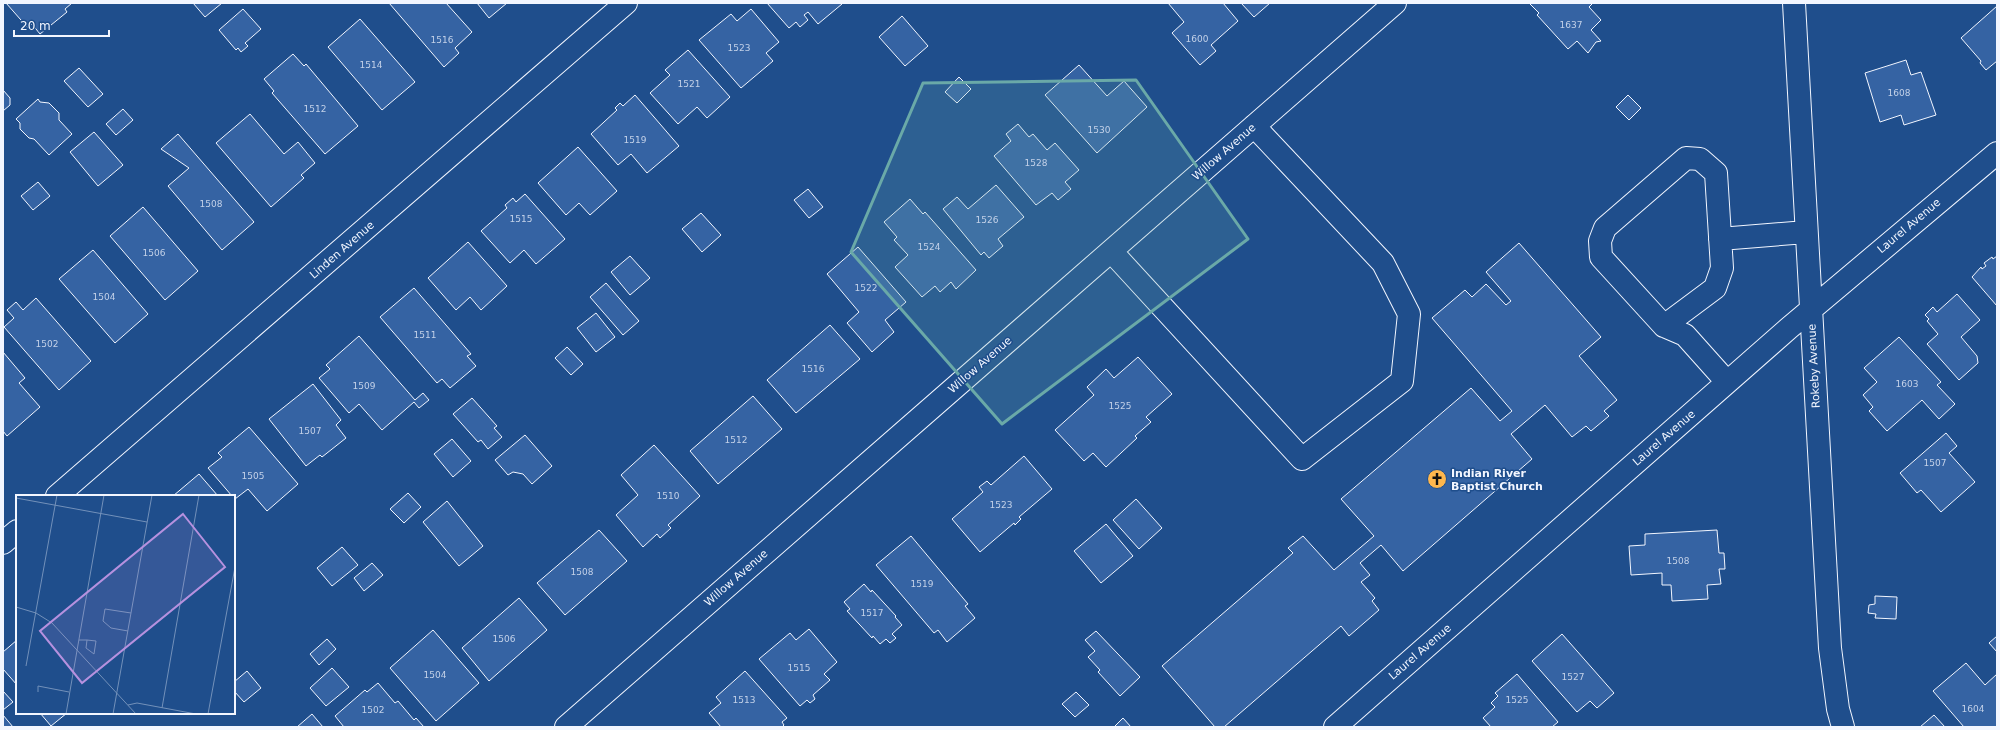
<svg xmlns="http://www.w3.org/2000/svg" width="2000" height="730" font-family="'DejaVu Sans',sans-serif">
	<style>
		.building { fill: #3563a3; stroke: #f2f6ff }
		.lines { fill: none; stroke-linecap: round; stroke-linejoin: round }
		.minor-casing { stroke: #f2f6ff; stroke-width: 24 }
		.minor { stroke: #1f4e8c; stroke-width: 22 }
		.marked { fill: #6aa9a8; fill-opacity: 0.2; stroke: #6aa9a8; stroke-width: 3; stroke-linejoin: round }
		.labels { text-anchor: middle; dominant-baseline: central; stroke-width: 3; stroke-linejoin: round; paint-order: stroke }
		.number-label { font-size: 9px; fill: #c3d1e8 }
		.street-label { font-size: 11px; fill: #f2f6ff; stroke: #1f4e8c }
		.poi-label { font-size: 11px; font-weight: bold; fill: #f2f6ff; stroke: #1f4e8c; text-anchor: start }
		.inset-road { fill: none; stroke: #7391ba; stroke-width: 1 }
		.view { fill: #b691df; fill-opacity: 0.15; stroke: #b691df; stroke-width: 2 }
		.inset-edge { fill: none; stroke: #f2f6ff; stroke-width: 2 }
	</style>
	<rect width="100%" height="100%" fill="#1f4e8c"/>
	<path class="building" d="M6,3h66l-7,6 2,3 -27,22 -8,-10 -4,4z
		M193,3h29l-17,14z
		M389,3h57l26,29 -17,16 4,5 -15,14z
		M477,3h30l-18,15z
		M767,3h74l1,1 -24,20 -10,-12 -4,3 4,5 -8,7 -4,-5 -7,6z
		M1168,3h55l15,18 -27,24 5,6 -16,14 -28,-32 12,-11z
		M1241,3h29l-16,14z
		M1529,3h64l-4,4 12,13 -10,10 10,11 -5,1 -8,11 -11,-12 -9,8 -31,-34 2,-2z
		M1997,6v55l-11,9 -6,-7 1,-2 -20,-23z
		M243,9l18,20 -16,14 3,3 -7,6 -3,-4 -2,2 -17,-20z
		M751,9l28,33 -13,11 7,8 -32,27 -42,-48 32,-26 6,7z
		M902,16l26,30 -23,20 -26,-29z
		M360,19l55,63 -33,28 -54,-63z
		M688,50l42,47 -23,21 -10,-11 -19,17 -28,-31 20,-18 -5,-5z
		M293,54l11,12 2,-2 52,62 -33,28 -53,-61 2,-2 -10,-12z
		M1906,60l5,15 10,-3 15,43 -32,10 -3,-10 -21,7 -15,-49z
		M1079,65l28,31 17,-15 23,26 -50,46 -52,-58z
		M79,68l24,26 -15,13 -24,-26z
		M959,77l12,12 -14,14 -12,-11z
		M3,90l7,8v7l-7,6z
		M635,95l44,51 -32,27 -16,-19 -13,11 -27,-31 26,-24 -2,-2 5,-5 3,3z
		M1628,95l13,13 -12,12 -13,-13z
		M38,99l2,3 9,1 10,10v7l13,14 -23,21 -15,-16 -5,-1 -9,-9v-6l-4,-4z
		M123,109l10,11 -17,15 -10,-11z
		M250,114l34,40 14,-12 17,21 -14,12 3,3 -33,29 -55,-64z
		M1018,124l11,13 4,-3 14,16 8,-7 24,27 -14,12 6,7 -13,11 -6,-7 -16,12 -42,-49 17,-15 -5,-7z
		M94,132l29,33 -25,21 -28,-34z
		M178,134l76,88 -32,28 -54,-64 21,-18 -28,-19z
		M578,147l39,44 -27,24 -11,-12 -13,12 -28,-32z
		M38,182l12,14 -17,14 -12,-14z
		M996,185l28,32 -26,22 5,7 -14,12 -5,-6 -3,3 -38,-46 14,-12 11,12z
		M808,189l15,18 -14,11 -15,-18z
		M525,194l40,45 -29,25 -12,-14 -14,13 -29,-32 26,-23 -2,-3 8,-7 3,4z
		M910,199l13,15 2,-2 51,58 -20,19 -5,-7 -11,10 -5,-6 -13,11 -27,-30 13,-12 -14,-15 3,-3 -13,-15z
		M143,207l55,64 -33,29 -55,-64z
		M701,213l20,22 -19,17 -20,-23z
		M468,242l39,44 -26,24 -11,-13 -14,13 -28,-32z
		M1519,243l82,94 -22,19 38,44 -13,11 5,5 -18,15 -5,-5 -14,11 -27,-32 -34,29 21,25 -129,112 -22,-26 -21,18 10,12 -9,7 14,16 -3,3 7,9 -30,26 -8,-10 -117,101h-9l-53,-61 131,-113 -5,-5 15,-12 31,34 40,-34 -33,-37 130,-111 29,33 12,-10 -80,-93 33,-28 7,7 14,-13 20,21 5,-4 -25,-29z
		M858,247l48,55 -21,18 9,12 -22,20 -25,-29 12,-11 -32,-38z
		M93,250l55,64 -33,29 -56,-64z
		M630,256l20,22 -20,17 -19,-23z
		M1997,256v50l-25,-29 9,-10 1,2 4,-3 -2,-3 8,-6 1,2z
		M606,283l33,38 -16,14 -33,-38z
		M414,288l57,66 -4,2 9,10 -26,22 -8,-9 -5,4 -57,-66z
		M1957,294l23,26 -19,17 16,19 1,7 -19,17 -32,-36 11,-10 -11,-13 2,-2 -4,-4 8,-8 4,5z
		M36,298l55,63 -32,29 -55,-63 10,-9 -7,-8 9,-8 7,8z
		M596,313l19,24 -19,15 -19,-24z
		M830,325l30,34 -64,54 -29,-33z
		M359,336l56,64 8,-7 6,7 -10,8 -5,-6 -32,28 -23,-26 -10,9 -30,-35 11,-9 -4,-4z
		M1899,337l42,45 -4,3 18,19 -16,15 -17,-19 -35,31 -18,-20 4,-4 -10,-12 14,-13 -13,-14z
		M567,347l16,17 -12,11 -16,-17z
		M3,352l22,26 -6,5 21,24 -33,29 -4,-5z
		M1138,357l34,37 -26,23 5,5 -16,14 2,2 -31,29 -13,-14 -9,8 -29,-31 39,-35 -7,-8 19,-18 8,9z
		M313,384l28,36 -5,5 10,13 -24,19 -2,-2 -14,11 -37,-47z
		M753,396l29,33 -64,55 -28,-33z
		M472,398l25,28 -3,2 8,9 -14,12 -7,-9 -3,2 -25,-28z
		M249,427l49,57 -31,27 -19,-22 -13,10 -1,-3h-2l-24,-28 14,-11 -4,-4z
		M1946,433l11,13 -8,7 26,29 -34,30 -20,-22 -4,3 -17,-20z
		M525,435l27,31 -20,18 -9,-10 -10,-2 -5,3 -13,-15z
		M452,439l19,22 -18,16 -19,-23z
		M654,445l46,51 -32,29 3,3 -11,10 -3,-4 -14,13 -27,-32 22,-20 -17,-20z
		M1024,456l28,33 -33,28 2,2 -6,6 -1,-2 -34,29 -28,-33 31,-27 -4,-5 8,-6 4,4z
		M199,474l19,22h-45z
		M408,493l13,14 -17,16 -14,-14z
		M1136,499l26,29 -23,21 -26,-29z
		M447,501l36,45 -24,20 -36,-44z
		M1106,524l27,32 -32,27 -27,-32z
		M599,530l28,31 -62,54 -28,-32z
		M1717,530l2,23h5l1,16h-6l2,15 -14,1 1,14 -36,2 -1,-16h-9v-12l-31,2 -2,-29 16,-1v-11z
		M911,536l57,68 -3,2 10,12 -28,24 -9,-12 -4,3 -58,-68z
		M342,547l16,18 -26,21 -15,-18z
		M372,563l11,12 -19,16 -10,-13z
		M864,584l7,8 1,-2 24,26 -1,1 7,8 -10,9 4,4 -6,5 -4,-4 -6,5 -7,-8 -1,2 -25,-27 3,-2 -6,-7z
		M1875,596l22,1 -1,22 -21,-1 1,-4 -8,-1 1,-8 6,-1z
		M519,598l28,32 -58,51 -27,-33z
		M809,629l28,33 -13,12 6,6 -17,15 2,4 -5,4 -3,-3 -7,6 -41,-47 31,-26 6,7z
		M433,630l46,53 -43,38 -46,-53z
		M1096,631l44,46 -20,19 -22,-24 2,-2 -12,-13 7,-6 -10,-11z
		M1562,634l52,59 -17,15 -7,-7 -13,11 -45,-51z
		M1997,636v16l-8,-9z
		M327,639l9,10 -17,16 -9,-11z
		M17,640v45l-14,-16v-17z
		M1966,663l19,22 12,-11v53h-33l-31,-36z
		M332,668l17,19 -23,19 -16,-18z
		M247,671l14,17 -17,14 -10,-11v-9z
		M745,671l42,47 -5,4 2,3 -2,2h-61l-12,-14 12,-10 -5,-6z
		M1517,674l41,48 -6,5h-61l-8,-9 12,-11 -4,-4 7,-7 -3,-3z
		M378,683l17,20 3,-2 16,19 2,-2 8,9h-80l-9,-11 30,-26 2,2z
		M3,691l10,11 -10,8z
		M1076,692l13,13 -14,12 -13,-13z
		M40,713h27l-16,13z
		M312,714l11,13h-26z
		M3,715l10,12h-10z
		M1934,715l11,12h-25z
		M1123,718l8,9h-17z"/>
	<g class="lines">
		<g class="minor-casing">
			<path id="minor" d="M1794,3l36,645 8,61 5,18
				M1720,239l86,-7
				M1111,251l191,208 100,-78 7,-67 -26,-51 -129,-137
				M1664,326l51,-38 7,-20 -6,-95 -16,-14 -14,-1 -81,70 -5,13 1,16 63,69 21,9 42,47
				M57,496l569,-493
				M3,543l14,-12
				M566,727l829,-724
				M1335,727l454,-399 208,-175"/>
		</g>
		<use href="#minor" class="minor"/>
	</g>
	<path class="marked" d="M1136,80l112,159 -246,185 -151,-172 72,-169z"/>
	<defs>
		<g id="church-disc" transform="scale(1)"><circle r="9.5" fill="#ffb74d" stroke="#1f4e8c"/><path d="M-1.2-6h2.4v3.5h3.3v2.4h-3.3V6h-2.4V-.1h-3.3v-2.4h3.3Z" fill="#111"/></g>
	</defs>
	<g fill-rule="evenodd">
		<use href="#church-disc" x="1437" y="479"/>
	</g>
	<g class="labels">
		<g class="number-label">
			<text x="1571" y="25">1637</text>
			<text x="1197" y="39">1600</text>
			<text x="442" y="40">1516</text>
			<text x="739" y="48">1523</text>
			<text x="371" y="65">1514</text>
			<text x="689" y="84">1521</text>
			<text x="1899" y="93">1608</text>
			<text x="315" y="109">1512</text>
			<text x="1099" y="130">1530</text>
			<text x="635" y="140">1519</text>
			<text x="1036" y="163">1528</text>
			<text x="211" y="204">1508</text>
			<text x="521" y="219">1515</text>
			<text x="987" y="220">1526</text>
			<text x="929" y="247">1524</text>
			<text x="154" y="253">1506</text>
			<text x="866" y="288">1522</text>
			<text x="104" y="297">1504</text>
			<text x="425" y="335">1511</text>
			<text x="47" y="344">1502</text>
			<text x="813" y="369">1516</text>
			<text x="1907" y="384">1603</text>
			<text x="364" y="386">1509</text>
			<text x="1120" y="406">1525</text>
			<text x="310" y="431">1507</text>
			<text x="736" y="440">1512</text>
			<text x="1935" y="463">1507</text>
			<text x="253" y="476">1505</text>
			<text x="668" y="496">1510</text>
			<text x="1001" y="505">1523</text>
			<text x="1678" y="561">1508</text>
			<text x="582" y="572">1508</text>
			<text x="922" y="584">1519</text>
			<text x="872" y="613">1517</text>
			<text x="504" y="639">1506</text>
			<text x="799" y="668">1515</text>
			<text x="435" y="675">1504</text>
			<text x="1573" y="677">1527</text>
			<text x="744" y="700">1513</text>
			<text x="1517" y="700">1525</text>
			<text x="1973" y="709">1604</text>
			<text x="373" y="710">1502</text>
		</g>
		<g class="street-label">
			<text transform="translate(1224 152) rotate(-41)">Willow Avenue</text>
			<text transform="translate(1909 226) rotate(-40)">Laurel Avenue</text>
			<text transform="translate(342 250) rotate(-41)">Linden Avenue</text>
			<text transform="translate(980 365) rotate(-41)">Willow Avenue</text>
			<text transform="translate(1814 366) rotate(-93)">Rokeby Avenue</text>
			<text transform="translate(1664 438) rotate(-41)">Laurel Avenue</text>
			<text transform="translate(736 578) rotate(-41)">Willow Avenue</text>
			<text transform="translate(1420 652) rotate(-41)">Laurel Avenue</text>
		</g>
		<g class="poi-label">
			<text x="1451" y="473">Indian River<tspan x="1451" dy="13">Baptist Church</tspan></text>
		</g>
	</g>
	<g transform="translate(16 495)">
		<rect width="219" height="219" fill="#1f4e8c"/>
		<path class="inset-road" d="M0,3l131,24M0,112l20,6 16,10 84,91M112,136l-17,-3 -8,-7 2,-12 26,4M63,145h8l9,1 -2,13 -8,-6 1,-8M10,171l31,-171M22,197v-6l31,6M112,210l9,-2 59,11M146,213l37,-213M50,219l38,-219M97,219l39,-219M192,219l27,-147"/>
		<path class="view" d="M167,19l42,53 -143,116 -42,-52z"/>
		<rect width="219" height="219" class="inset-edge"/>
	</g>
	<rect width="2000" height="730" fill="none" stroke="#f2f6ff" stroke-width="8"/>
	<path d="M14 30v6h95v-6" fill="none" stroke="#f2f6ff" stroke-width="2"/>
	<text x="20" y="30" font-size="12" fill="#f2f6ff" stroke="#1f4e8c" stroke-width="3" paint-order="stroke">20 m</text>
</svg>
